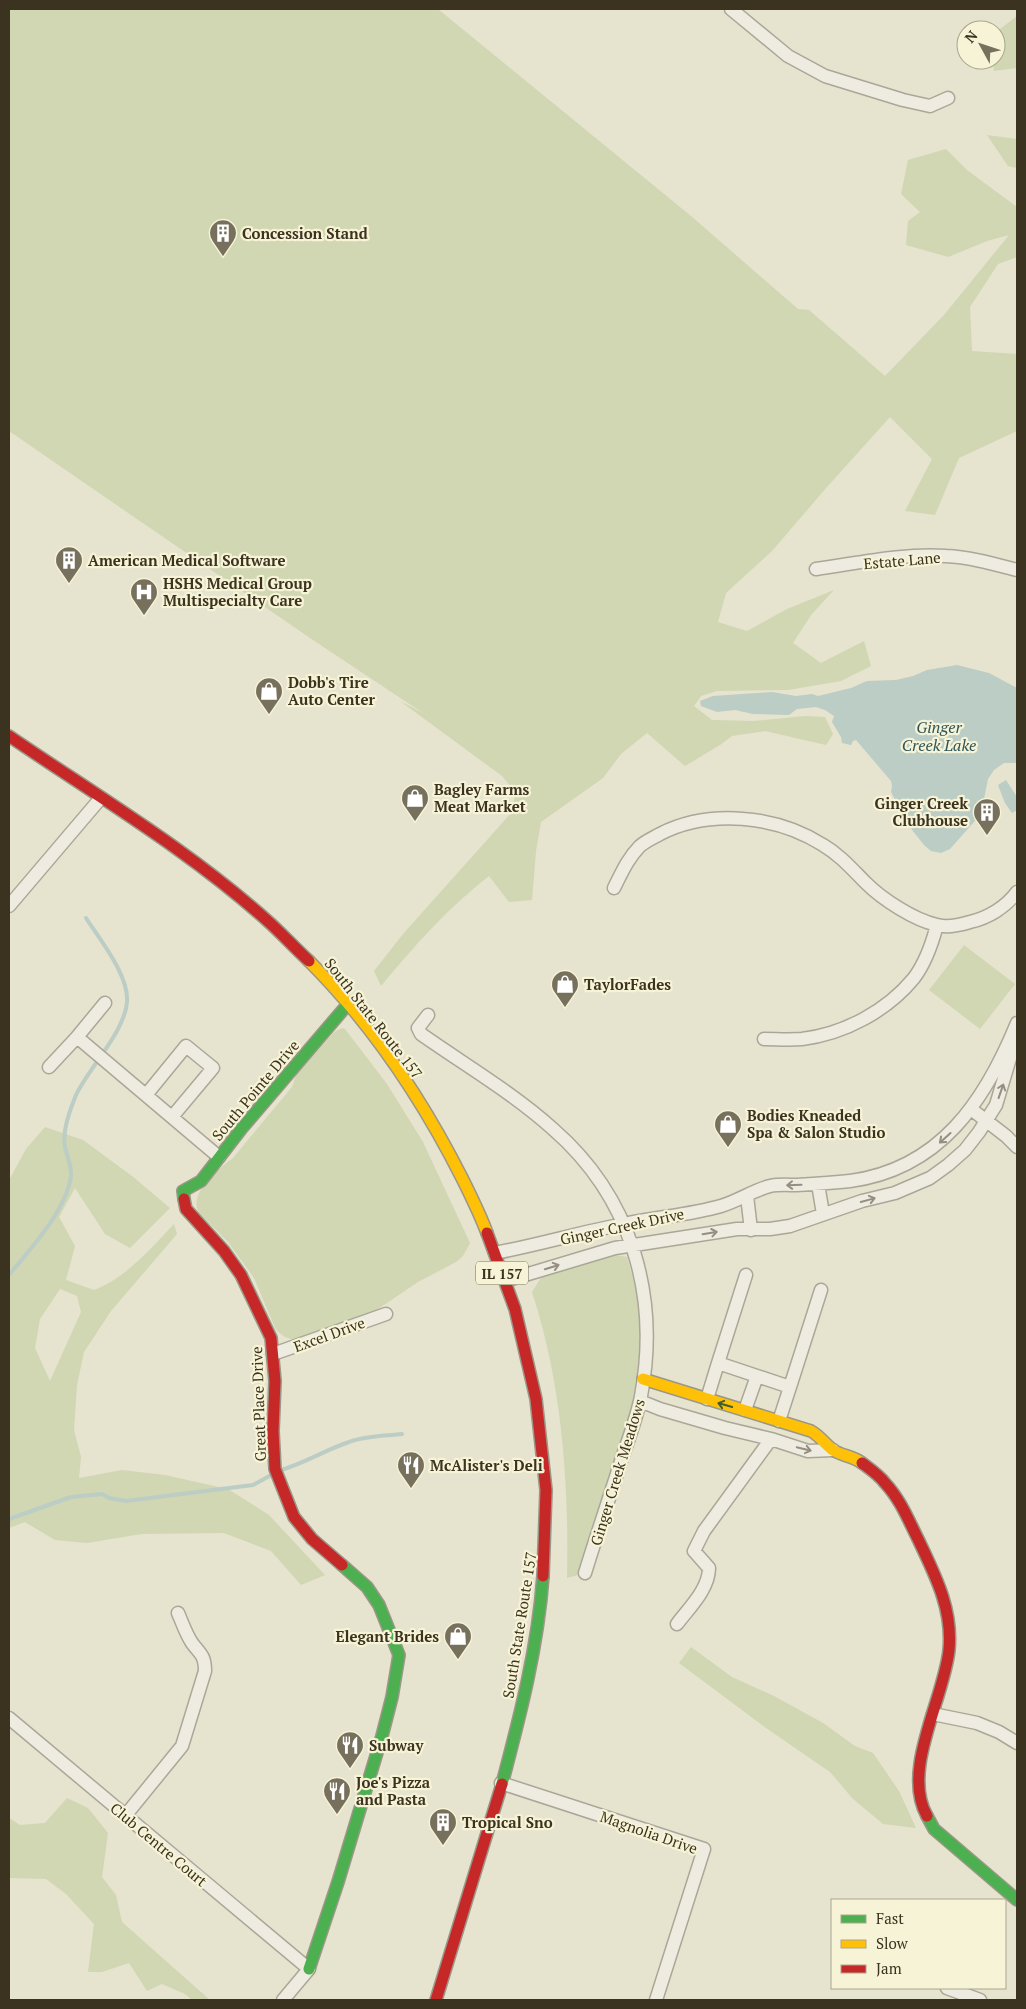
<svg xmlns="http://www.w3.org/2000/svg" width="1026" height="2009" font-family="'PT Serif',serif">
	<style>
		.green { fill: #d0d7b2; fill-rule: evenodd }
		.water { fill: #bbcdc4 }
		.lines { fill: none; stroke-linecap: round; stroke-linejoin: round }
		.stream { stroke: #bbcdc4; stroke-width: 4 }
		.street-casing { stroke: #aba798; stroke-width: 15 }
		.fast-casing { stroke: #9b9788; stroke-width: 14 }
		.slow-casing { stroke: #9b9788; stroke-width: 14 }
		.jam-casing { stroke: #9b9788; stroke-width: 14 }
		.street { stroke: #eeece1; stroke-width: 12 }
		.fast { stroke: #4caf50; stroke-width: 11 }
		.slow { stroke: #ffc107; stroke-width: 11 }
		.jam { stroke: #c62828; stroke-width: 11 }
		.oneway { stroke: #948f80 }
		.oneway2 { stroke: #415e30 }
		.labels { text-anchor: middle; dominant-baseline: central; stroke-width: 4.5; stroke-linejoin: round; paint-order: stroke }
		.shield { fill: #f6f3d6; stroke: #736c56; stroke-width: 1 }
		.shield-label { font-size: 14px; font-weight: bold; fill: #3b321f }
		.poi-label { font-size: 15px; font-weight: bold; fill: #3b321f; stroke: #f6f3d6; text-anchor: start }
		.street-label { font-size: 15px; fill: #3b321f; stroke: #f6f3d6 }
		.water-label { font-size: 16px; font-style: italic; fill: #2e565b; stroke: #f6f3d6 }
	</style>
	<rect width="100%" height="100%" fill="#e6e3cf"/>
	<path class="green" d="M9,9h429l253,207 107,93 11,1 76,66 59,-61 65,-80 -22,6 -39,16 -42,-12 2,-24 12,-9 -19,-18 7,-34 38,-11 21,21 50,37v50l-19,7 -28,43 2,44 45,3v77l-58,27 -24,57 -30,-4 27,-52 -42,-42 -63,70 -55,64 -46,42 -8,29 29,9 40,-22 47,-19 -23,25 -18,28 28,20 43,-22 7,25 -30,15 -53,9 -71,1 -16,5 -7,10 18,14 42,1 51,-5 20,1 8,17 -7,11 -61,-14 -33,5 -12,9 -35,21 -38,-33 -26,21 -18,24 -62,44 -5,29 -4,49 -23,2 -20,-26c-41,32 -75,70 -108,110l-7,-15 29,-37 110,-123 2,-19 -13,-16 -102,-75 23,12 -113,-75 -301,-207z
		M1017,16v52l-23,3 -1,-11h3v-28z
		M987,135l30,4v29l-9,-2z
		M964,945l51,39 -35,45 -51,-39z
		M342,1028l3,1 42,55 36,58 47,101 -7,13 -7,6 -38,20 -43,29 -78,28c-10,1 -16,-4 -22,-11l-21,-50 -26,-36 -28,-28c-14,-18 18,-46 32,-55l60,-72 4,-12 38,-43z
		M45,1127l38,13 49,36 38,32 -40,40 -25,-14 -30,-46 -16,29 16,29 -9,34 28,10c32,-12 56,-41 80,-66l3,10 -66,77 -27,41 -7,33 -3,45 7,27 -2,21 43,-8 43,5 63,14 41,26 56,60 -24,10 -30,-34 -47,-18 -83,1 -54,9 -32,-3 -30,-18 -16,6v-348l17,-31zM60,1289l17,7 4,16 -31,69 -15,-33 5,-29z
		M615,1255l12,2 11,39 4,33 -3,36 -8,43 -53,167 -11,3c2,-96 -5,-194 -35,-286l10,-16z
		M691,1647l41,30 42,19 49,27 32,23 18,7 26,38 17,37 -33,-4 -30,-25 -23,-27 -64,-44 -87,-65z
		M67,1798l21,10 20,25 -6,44 14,18 6,27 88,78h-18l-7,-6 -23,-10 -15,7 -18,-28 -27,9h-14l6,-48 -28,-30 -20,-15 -37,-1v-60l11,7 25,-2z"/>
	<path class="water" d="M957,665l32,8 28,15v75h-13l-10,7 -6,9 -7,35 -31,35 -9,4 -10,-2 -7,-6 -15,-19 -18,-34 1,-6 -1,-5 -35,-41 -3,1 -2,4 -9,-2 -1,-6 -9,-15 2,-6 -9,-6 -9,-3 -19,2 -8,6 -36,-1 -18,-4 -18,2 -16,-6 -1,-5 13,-5 59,-4 24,4 16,-2 6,2 33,-8 16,-7 29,-1 17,-4 14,-6z
		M1006,780l11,17v13l-5,3 -7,-10 -7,-18z"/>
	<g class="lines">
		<path class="stream" d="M9,1275c22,-27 57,-64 62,-99 1,-10 -4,-19 -6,-29 -3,-16 5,-37 11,-52 13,-27 49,-64 51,-93 2,-27 -27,-62 -41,-84
			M281,1470c24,-7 44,-20 68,-28 16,-6 36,-6 53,-8
			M9,1519l62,-22 31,-3 7,4 17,3 127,-16 20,-11"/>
		<g class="street-casing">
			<path id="street" d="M731,9l57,47 37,20 78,24 27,6 18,-8
				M816,569c43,-6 87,-16 130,-13 24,1 48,8 71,14
				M614,888c8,-16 14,-30 26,-42 6,-5 13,-8 20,-12 49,-25 116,-19 163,11 17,10 29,24 43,38 16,16 48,37 71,42 10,3 23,0 33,-3 18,-4 36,-15 47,-30
				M9,906l91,-107
				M105,1003l-28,34 142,120
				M428,1015l-10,13 3,6c44,31 92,59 132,95 78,68 107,166 88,267 -4,21 -12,42 -19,62 -12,38 -25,76 -37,115
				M764,1039c12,0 25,1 38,0 42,-5 85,-28 112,-61 12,-16 18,-34 23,-53
				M49,1067l28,-30
				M146,1095l40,-49 27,22 -41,49
				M971,1109l35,27 11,11
				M818,1184l5,30
				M747,1196l4,34
				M495,1253c43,-8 86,-21 129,-29 32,-7 66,-9 97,-18 17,-5 33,-16 49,-20 9,-2 19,-1 27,-1 18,-1 35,-2 53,-4 90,-12 135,-80 167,-158
				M505,1281l110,-33 122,-19h33l20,-3 72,-25 33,-8 35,-15 18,-13 17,-15 14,-18 17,-27 21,-70
				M273,1354l113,-40
				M718,1363l28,-88
				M790,1387l31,-97
				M707,1399l11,-36 72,24 -11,34
				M640,1401l20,8 65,19 46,11 37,12 25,-1
				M745,1410l12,-34
				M677,1624c12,-16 32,-35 32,-56l-15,-17 10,-20 67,-92
				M933,1714l44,9 22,9 18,11
				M9,1718l300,251 -26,31
				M501,1783l203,66 -48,151
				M125,1816l57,-70 23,-75c0,-16 -5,-17 -13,-28 -6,-9 -10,-21 -14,-30
				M947,1988l33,12"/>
		</g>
		<g class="fast-casing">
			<path id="fast" d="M184,1199l-1,-8 18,-10 41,-53 106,-124
				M502,1784c18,-68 36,-137 41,-208
				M927,1816l7,13 83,71
				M309,1969l29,-87 44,-146 10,-39 7,-42 -20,-50 -12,-18 -25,-22"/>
		</g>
		<g class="slow-casing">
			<path id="slow" d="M309,961c63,63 113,138 153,217 9,18 18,36 25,55
				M643,1379l168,52c9,5 14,13 22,19 9,6 20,6 29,13"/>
		</g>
		<g class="jam-casing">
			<path id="jam" d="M9,736c88,60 183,116 262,188 13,12 25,25 38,37
				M184,1199l2,10 38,42 17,24 30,63 4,43 -2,50 2,38 19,48 18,22 30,26
				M487,1233l28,76 21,90 10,91 -3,86
				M862,1463c8,6 17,12 23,20 15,16 23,36 33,56 17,36 35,70 31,111 -5,49 -48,120 -22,166
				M436,2000l66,-216"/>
		</g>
		<use href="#street" class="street"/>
		<use href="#fast" class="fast"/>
		<use href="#slow" class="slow"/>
		<use href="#jam" class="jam"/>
	</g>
	<defs><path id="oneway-shaft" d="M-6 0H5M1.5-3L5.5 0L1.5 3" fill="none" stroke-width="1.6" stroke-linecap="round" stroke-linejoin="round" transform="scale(1.25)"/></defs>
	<g class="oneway">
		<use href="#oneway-shaft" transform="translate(1001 1091) rotate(-71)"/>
		<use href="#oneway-shaft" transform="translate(945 1138) rotate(138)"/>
		<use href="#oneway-shaft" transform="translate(794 1185) rotate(178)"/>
		<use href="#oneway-shaft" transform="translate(868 1200) rotate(-15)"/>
		<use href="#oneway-shaft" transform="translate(710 1233) rotate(-9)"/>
		<use href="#oneway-shaft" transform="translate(552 1267) rotate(-17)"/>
		<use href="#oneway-shaft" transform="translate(804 1449) rotate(14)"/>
	</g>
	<use class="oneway2" href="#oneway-shaft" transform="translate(725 1405) rotate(-164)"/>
	<defs>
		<g id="building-pin" transform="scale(1.4375)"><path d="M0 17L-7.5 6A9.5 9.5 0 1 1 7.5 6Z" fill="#77705d" stroke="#f6f3d6"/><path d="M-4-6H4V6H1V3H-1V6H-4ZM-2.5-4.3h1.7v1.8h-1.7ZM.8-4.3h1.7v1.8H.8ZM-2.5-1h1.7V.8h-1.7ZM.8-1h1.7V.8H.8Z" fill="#fff"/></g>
		<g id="hospital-pin" transform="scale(1.4375)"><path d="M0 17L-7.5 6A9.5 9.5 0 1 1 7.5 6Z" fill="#77705d" stroke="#f6f3d6"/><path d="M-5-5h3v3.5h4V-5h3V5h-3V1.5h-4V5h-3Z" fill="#fff"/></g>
		<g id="shop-pin" transform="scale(1.4375)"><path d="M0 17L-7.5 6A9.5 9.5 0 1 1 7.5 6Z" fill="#77705d" stroke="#f6f3d6"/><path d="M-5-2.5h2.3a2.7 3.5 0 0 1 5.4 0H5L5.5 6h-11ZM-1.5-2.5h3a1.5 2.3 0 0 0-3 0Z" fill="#fff"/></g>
		<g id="restaurant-pin" transform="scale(1.4375)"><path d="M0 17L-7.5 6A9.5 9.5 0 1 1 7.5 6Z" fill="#77705d" stroke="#f6f3d6"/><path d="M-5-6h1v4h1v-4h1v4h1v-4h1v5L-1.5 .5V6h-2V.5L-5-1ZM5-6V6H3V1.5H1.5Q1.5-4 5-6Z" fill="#fff"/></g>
	</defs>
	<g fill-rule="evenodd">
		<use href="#building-pin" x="223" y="233"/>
		<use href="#building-pin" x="69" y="560"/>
		<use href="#hospital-pin" x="144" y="592"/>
		<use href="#shop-pin" x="269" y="691"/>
		<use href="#shop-pin" x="415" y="798"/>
		<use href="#building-pin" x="987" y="812"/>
		<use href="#shop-pin" x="565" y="984"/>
		<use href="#shop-pin" x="728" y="1124"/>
		<use href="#restaurant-pin" x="411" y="1465"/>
		<use href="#shop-pin" x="458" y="1636"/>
		<use href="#restaurant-pin" x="350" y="1745"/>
		<use href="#restaurant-pin" x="337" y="1791"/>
		<use href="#building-pin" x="443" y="1822"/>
	</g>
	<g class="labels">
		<rect class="shield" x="476" y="1261.5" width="52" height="23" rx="4"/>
		<g class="shield-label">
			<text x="502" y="1273">IL 157</text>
		</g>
		<g class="poi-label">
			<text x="242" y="233">Concession Stand</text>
			<text x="88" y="560">American Medical Software</text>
			<text x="163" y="583">HSHS Medical Group<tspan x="163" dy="17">Multispecialty Care</tspan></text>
			<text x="288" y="682">Dobb's Tire<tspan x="288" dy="17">Auto Center</tspan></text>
			<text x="434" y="789">Bagley Farms<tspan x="434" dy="17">Meat Market</tspan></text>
			<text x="968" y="803" text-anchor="end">Ginger Creek<tspan x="968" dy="17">Clubhouse</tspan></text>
			<text x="584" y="984">TaylorFades</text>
			<text x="747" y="1115">Bodies Kneaded<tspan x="747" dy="17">Spa &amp; Salon Studio</tspan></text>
			<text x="430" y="1465">McAlister's Deli</text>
			<text x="439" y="1636" text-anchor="end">Elegant Brides</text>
			<text x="369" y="1745">Subway</text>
			<text x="356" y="1782">Joe's Pizza<tspan x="356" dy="17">and Pasta</tspan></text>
			<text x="462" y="1822">Tropical Sno</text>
		</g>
		<g class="street-label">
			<text transform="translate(902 560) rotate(-5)">Estate Lane</text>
			<text transform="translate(374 1018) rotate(52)">South State Route 157</text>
			<text transform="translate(255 1090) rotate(-50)">South Pointe Drive</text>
			<text transform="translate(622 1226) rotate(-12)">Ginger Creek Drive</text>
			<text transform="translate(329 1334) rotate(-20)">Excel Drive</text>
			<text transform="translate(258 1404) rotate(-92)">Great Place Drive</text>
			<text transform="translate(617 1472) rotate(-73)">Ginger Creek Meadows</text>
			<text transform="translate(519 1625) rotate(-81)">South State Route 157</text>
			<text transform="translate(649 1832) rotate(19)">Magnolia Drive</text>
			<text transform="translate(159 1844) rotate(40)">Club Centre Court</text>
		</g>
		<g class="water-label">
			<text x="939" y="727">Ginger<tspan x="939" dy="18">Creek Lake</tspan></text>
		</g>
	</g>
	<rect width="1026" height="2009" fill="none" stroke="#3b321f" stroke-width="20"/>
	<rect x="831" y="1899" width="175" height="90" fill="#f6f3d6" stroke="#aba68d"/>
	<rect x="841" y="1915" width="25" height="8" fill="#4caf50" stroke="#aba68d"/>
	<text x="876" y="1924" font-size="15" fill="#3b321f">Fast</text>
	<rect x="841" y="1940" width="25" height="8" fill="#ffc107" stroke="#aba68d"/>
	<text x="876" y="1949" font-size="15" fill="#3b321f">Slow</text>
	<rect x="841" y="1965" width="25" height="8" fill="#c62828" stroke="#aba68d"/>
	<text x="876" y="1974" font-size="15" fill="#3b321f">Jam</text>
	<g transform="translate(981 45) rotate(310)"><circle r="24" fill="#f6f3d6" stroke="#aba68d"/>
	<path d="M0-4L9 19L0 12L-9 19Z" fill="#77705d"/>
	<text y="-8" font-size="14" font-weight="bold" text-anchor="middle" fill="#3b321f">N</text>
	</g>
</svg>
